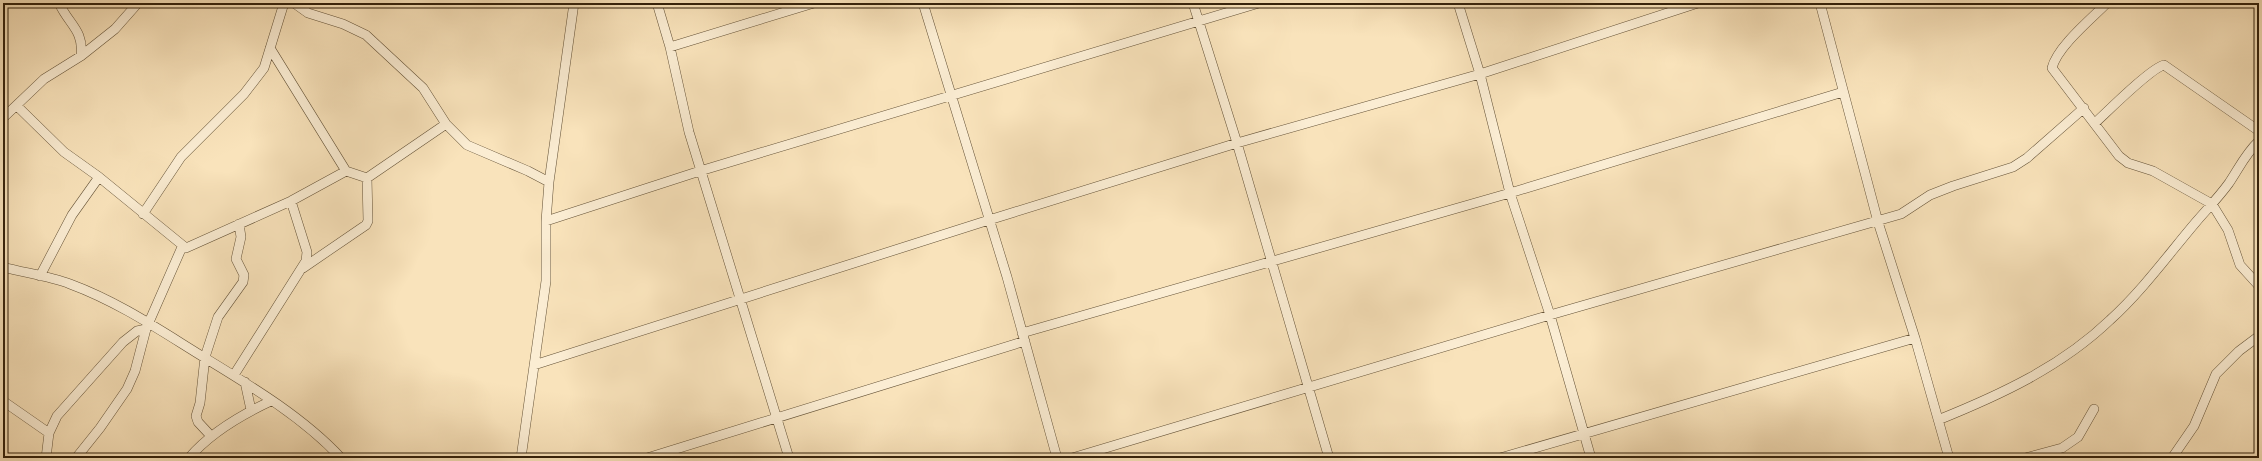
<svg xmlns="http://www.w3.org/2000/svg" width="2262" height="461" font-family="'Libre Caslon Text',serif">
	<style>
		.lines { fill: none; stroke-linecap: round; stroke-linejoin: round }
		.minor-casing { stroke: #645237; stroke-width: 10 }
		.minor { stroke: #fbedd3; stroke-width: 9 }
	</style>
	<rect width="100%" height="100%" fill="#f9e3bb"/>
	<filter id="stains"><feTurbulence type="fractalNoise" baseFrequency=".005" numOctaves="4"/><feColorMatrix values="0 0 0 0 .2 0 0 0 0 .09 0 0 0 0 .02 0 0 0 .5 -.17"/></filter>
	<radialGradient id="worn" r=".72"><stop offset=".6" stop-color="#630" stop-opacity="0"/><stop offset="1" stop-color="#630" stop-opacity=".3"/></radialGradient>
	<g class="lines">
		<g class="minor-casing">
			<path id="minor" d="M59,3c10,22 25,27 22,53
				M294,3l14,10 35,11 23,11 57,53 23,36 21,21 61,26 21,11
				M657,3l13,44 19,85 100,326
				M923,3l84,274 50,181
				M1193,3l44,140 92,315
				M1458,3l22,71 30,119 40,122 41,143
				M1820,3l58,219 37,116 34,120
				M2107,3c-16,16 -50,44 -55,65l67,88 9,7 25,8 59,33 16,26 12,35 19,21
				M2258,3l1,1
				M670,47l144,-44
				M270,48l76,123 21,7 79,-54
				M17,106l47,46 35,25 87,71 105,-47 55,-30
				M3,118l41,-39 37,-23 34,-27 23,-26
				M2096,122c12,-11 55,-54 68,-57l95,66
				M143,214l38,-57 63,-63 20,-26 20,-65
				M546,221l154,-50 559,-168
				M3,267c22,6 46,9 67,17 49,18 91,47 135,74 46,28 99,60 136,100
				M303,268l63,-43 2,-4 -1,-43
				M40,276l32,-61 27,-38
				M1022,333l488,-140 333,-101
				M534,365l455,-145 248,-77 243,-69 218,-71
				M234,375l72,-114 1,-9 -16,-51
				M245,382l6,28
				M3,401l46,32
				M1938,420c62,-25 123,-53 172,-100 32,-29 58,-65 86,-98 11,-13 23,-25 33,-39 10,-15 17,-30 30,-42
				M211,436l-13,-14 -2,-6 4,-13 5,-46 13,-40 25,-35 1,-7 -8,-16 5,-22 -2,-13
				M46,458l3,-25 8,-17 66,-74 14,-11 9,-2
				M76,458l24,-30 27,-39 8,-18 11,-42 36,-82
				M189,458c21,-25 52,-43 82,-57
				M521,458l25,-177v-60l3,-39 25,-179
				M647,458l378,-117
				M1072,458l478,-143 351,-101 29,-19 23,-9 60,-19 14,-9 57,-50
				M1500,458l415,-120
				M2025,458l37,-10 16,-11 16,-28
				M2172,458l22,-32 22,-52 23,-23 20,-15"/>
		</g>
		<use href="#minor" class="minor"/>
	</g>
	<rect width="2262" height="461" fill="none" stroke="#f9e3bb" stroke-width="16"/>
	<rect x="4" y="4" width="2254" height="453" fill="none" stroke="#33210b" stroke-width="2"/>
	<rect x="8" y="8" width="2246" height="445" fill="none" stroke="#33210b"/>
	<rect width="100%" height="100%" filter="url(#stains)"/>
	<rect width="100%" height="100%" fill="url(#worn)"/>
</svg>
